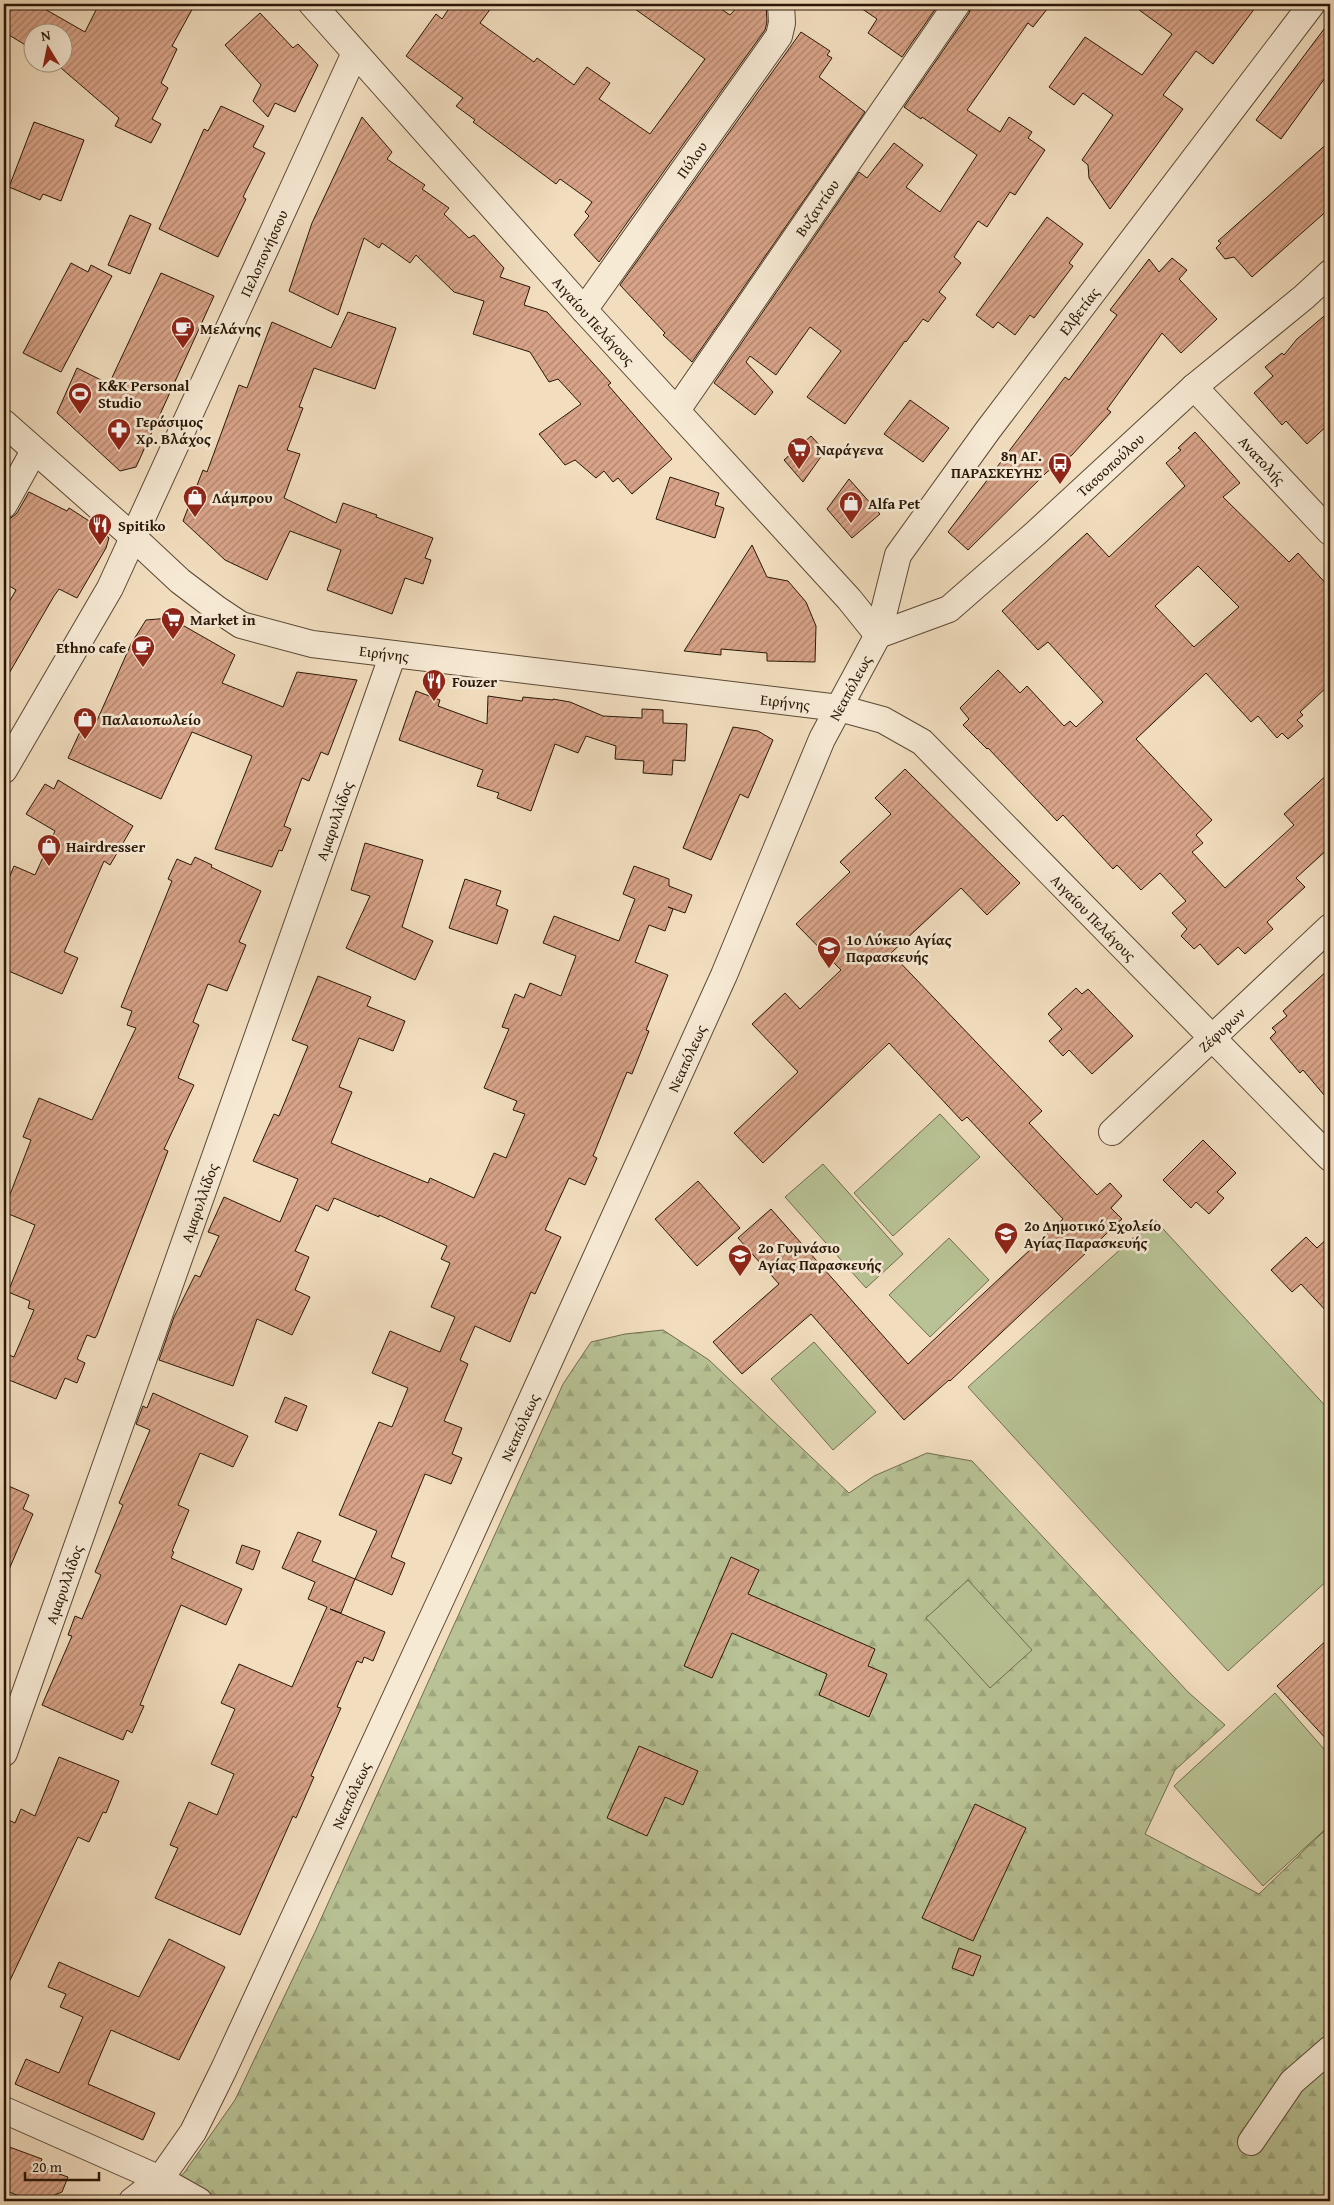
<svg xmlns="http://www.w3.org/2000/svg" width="1334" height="2205" font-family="'Gentium Book Plus',serif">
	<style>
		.forest { fill: url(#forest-firs); stroke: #706c4e }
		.pitch { fill: #b8c294; stroke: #706c4e }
		.building { fill: url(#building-hatch); stroke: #291707; fill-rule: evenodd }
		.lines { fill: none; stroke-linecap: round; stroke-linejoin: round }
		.minor-casing { stroke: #5b4935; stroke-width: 28 }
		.minor { stroke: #f7ead5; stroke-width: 26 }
		.labels { text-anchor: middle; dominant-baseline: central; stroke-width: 5; stroke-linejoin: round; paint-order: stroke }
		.street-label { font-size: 15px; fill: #291707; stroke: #f7ead5 }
		.poi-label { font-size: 15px; font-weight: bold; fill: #291707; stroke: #f7ead5; text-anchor: start }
	</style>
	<defs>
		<pattern id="forest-firs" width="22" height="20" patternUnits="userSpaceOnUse" patternTransform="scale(1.25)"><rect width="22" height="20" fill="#b8c294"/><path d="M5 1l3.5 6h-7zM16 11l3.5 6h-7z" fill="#9ea67e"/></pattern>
		<pattern id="building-hatch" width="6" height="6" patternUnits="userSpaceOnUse" patternTransform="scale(1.25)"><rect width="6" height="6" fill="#d8a388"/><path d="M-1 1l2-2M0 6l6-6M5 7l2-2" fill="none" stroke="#af846d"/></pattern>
	</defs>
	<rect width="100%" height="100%" fill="#f2debf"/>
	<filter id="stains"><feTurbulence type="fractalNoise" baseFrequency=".004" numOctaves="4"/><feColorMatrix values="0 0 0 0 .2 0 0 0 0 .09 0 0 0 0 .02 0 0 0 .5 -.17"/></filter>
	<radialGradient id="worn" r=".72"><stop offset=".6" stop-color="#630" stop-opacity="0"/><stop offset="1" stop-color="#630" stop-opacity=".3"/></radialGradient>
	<path class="forest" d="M663,1330l46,30 140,133 25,-17 53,-23 45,8 216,231 37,33 -50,45 -30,64 114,60 67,-65 4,3v369h-1178l32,-28 51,-73 80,-168 248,-548 28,-42 34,-8z"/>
	<path class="pitch" d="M940,1114l40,43 -87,79 -39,-43z
		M823,1164l80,90 -37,34 -81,-91z
		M1154,1219l176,192v167l-102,93 -260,-284z
		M949,1238l40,42 -59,57 -41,-42z
		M814,1342l62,70 -43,38 -62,-71z
		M968,1580l64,70 -42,38 -64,-70z
		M1275,1693l55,63v69l-67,61 -89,-100z"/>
	<path class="building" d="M4,4h32l49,28 14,-28h96l-23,42 5,3 -16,34 7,5 -16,31 9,5 -10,19 -36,-17 4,-8 -65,-56h8v-30h-30v17l-28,-17z
		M452,4h42l-14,19 54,39 3,-4 37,27 13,-18 23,16 -11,16 51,35 55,-75 -77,-55h86l16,11 10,-11h26l1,18 -2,8 -166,232 -25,-27 15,-19 -4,-4 7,-10 -32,-23 -4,5 -83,-62 2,-2 -19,-14 7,-8 -57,-42 30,-42 6,5z
		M855,4h84l-37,53 -34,-24 9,-14z
		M972,4h79l-18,23 -5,-4 -61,87 33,22 9,-15 23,15 -4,6 17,12 -30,45 -5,-3 -23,35 -9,-6 -24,36 7,6 -22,29 7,6 -18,24 -5,-3 -17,23 -1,-1 -60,83 -38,-27 34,-46 -31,-24 -34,48 -26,-19 -4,6 27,30 -18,23 -41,-32 145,-211 8,6 27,-35 29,22 -17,22 34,25 37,-57 -55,-38 -1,2 -17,-12 65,-94z
		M1131,4h127l-45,60 -17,-13 -33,44 20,14 -73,100 -21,-31 -1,-13 -6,-5 31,-45 -30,-22 -9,12 -25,-18 36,-50 57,38 30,-41z
		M260,13l33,35 5,-4 20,21 -23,47 -20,-9 -7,14 -15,-16 8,-16 -36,-40z
		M1330,21v50l-49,68 -25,-19z
		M801,32l29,19 -3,4 5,3 -13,19 46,35 -173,250 -29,-27 2,-2 -45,-48z
		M221,106l43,20 -11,21 12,6 -22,44 3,2 -28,58 -59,-28 45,-100 4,2z
		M362,117l30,35 -5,7 38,26 -3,4 27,19 -5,6 25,24 5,-3 30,33 -4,9 30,10 -6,18 23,7 64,71 -3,2 64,74 -40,35 -14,-16 -5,4 -9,-11 -8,7 -21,-18 -10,5 -26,-31 42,-30 -23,-25 -9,3 -19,-30 -57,-18 11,-33 -30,-9 -38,-37 -6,8 -28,-20 -3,5 -15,-10 -26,77 -49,-24 23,-68z
		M34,122l50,18 -23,61 -18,-7 -3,6 -31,-13z
		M1330,141v67l-78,69 -18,-20 -9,2 -9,-11 5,-5 -3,-2z
		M130,215l21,9 -21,50 -22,-9z
		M1047,217l36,27 -14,19 4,3 -39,52 -4,-3 -15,20 -17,-13 -5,6 -17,-13z
		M1172,258l15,12 -8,9 38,40 -36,34 -19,-20 -55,76 4,3 -39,43 -25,17 -79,78 -20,-18 117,-155 4,3 48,-65 -7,-5 39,-51 10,13z
		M71,263l17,9 3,-7 21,11 -51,96 -38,-19z
		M161,273l53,23 -78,171 -16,4 -63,-58 20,-45 32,16z
		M1330,311v112l-23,21 -21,-23 -4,4 -28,-32 19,-17 -8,-9 17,-14 2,2 13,-16z
		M348,312l48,16 -21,61 -61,-21 -15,39 4,1 -16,42 13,4 -16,44 52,25 7,-20 34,12 -1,2 57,21 -8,20 6,2 -8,24 -18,-6 -13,36 -65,-24 14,-40 -51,-19 -23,49 -42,-20 -42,-39 20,-51 4,2 32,-87 8,3 25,-66 59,26z
		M910,400l39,28 -26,34 -39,-28z
		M1195,432l45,51 -17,14 66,65 9,-9 32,35v96l-30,28 3,3 -6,5 6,6 -15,13 -6,-6 -5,5 -19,-22 -7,6 -45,-49 -70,66 76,81 -16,15 7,8 -11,9 33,36 69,-63 -10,-11 46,-42v75l-34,31 9,9 -38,35 6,7 -28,25 -7,-7 -20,18 -18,-21 -6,5 -13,-13 6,-7 -15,-16 14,-12 -26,-28 -19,17 -24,-25 -4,4 -50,-54 -6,6 -69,-73 -1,1 -24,-24 6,-6 -9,-11 38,-38 22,23 7,-7 37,40 6,-5 6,6 27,-25 -55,-60 -10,8 -36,-39 85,-78 22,24 76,-71 -19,-23 15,-13 -3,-2zM1198,566l41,41 -45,40 -39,-41z
		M811,436l14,15 -22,31 -19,-22z
		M670,477l49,16 -4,12 9,3 -9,30 -59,-19z
		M849,479l31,35 -28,24 -25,-29z
		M29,492l38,19 2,-3 31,20 9,10 -3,10 -29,50 -18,-9 -5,7 -50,86v-71l12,-21 -12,-7v-63l7,-2 6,-5z
		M752,545l15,32 21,4 18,21 10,24 -1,36 -48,-1v-8l-46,-4v6l-37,-4z
		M170,618l65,37 -13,28 61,24 14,-35 60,8 -29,75 -7,-3 -12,29 -7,-3 -18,48 7,3 -9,22 -3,-1 -7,17 -57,-18 37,-93 -60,-24 -31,67 -93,-41 17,-37 10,4 36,-81 15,-24z
		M416,691l24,9 -2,6 49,18 1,-28 34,5 1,-4 30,3v-1l17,3 33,14 39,2v-9l21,1v13l24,1 -2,37 -12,-1 -1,15 -29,-2 1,-12 -29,-2 1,-13 -30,-10 -8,17 -23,-9 -24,67 -34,-13 2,-5 -22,-7 6,-16 -84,-30z
		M733,727l25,4 15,9 -25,58 -8,-4 -29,66 -28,-12z
		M905,769l115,114 -33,32 -26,-27 -70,65 151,158 -13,12 68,72 13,-12 12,13 -11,12 11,11 -172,162 -1,-1 -45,40 -93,-106 -69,60 -29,-32 66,-58 -41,-46 33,-29 137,155 155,-145 -96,-102 -5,4 -73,-78 -126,120 -29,-30 64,-61 -46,-48 33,-31 15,16 41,-39 -45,-46 54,-52 -10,-10 51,-48 -16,-16z
		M58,780l75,46 -23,39 -6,-4 -40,91 14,6 -16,36 -58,-25v-79l10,-24 21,9 20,-44 -29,-17 19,-30 9,5z
		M365,843l58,17 -21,67 31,14 -18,39 -69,-32 24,-52 -19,-6z
		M195,857l17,8 -1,2 50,24 -22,51 7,3 -19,46 -19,-7 -15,38 6,3 -21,53 16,7 -30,64 4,2 -71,184 -2,3 -8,-3 -10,24 8,4 -8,20 -12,-5 -9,21 -52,-21v-25l10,4 20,-47 -6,-2 2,-7 -22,-9 27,-67 -31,-13v-2l27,-70 -8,-3 16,-39 53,22 44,-92 -9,-3 5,-14 -11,-4 51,-126 -4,-2 9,-20 14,6z
		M634,866l35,13v7l23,9 -7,18 -17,-6 5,2 -8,22 -16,-6 -14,37 33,13 -22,55 3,1 -17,43 -5,-2 -34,84 4,2 -12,27 -16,-7 -24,52 16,7 -26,57 -4,-2 -21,50 -35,-16 -15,34 8,4 -24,57 18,7 -10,26 10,4 -11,26 -26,-10 -34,83 14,6 -13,32 -37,-16 22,-48 -38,-16 40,-93 13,5 16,-39 -36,-15 18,-42 50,21 15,-35 -24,-10 19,-44 -9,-4 6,-13 -68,-31v2l-45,-19 -6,13 -12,-6 -21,46 14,6 -14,33 15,7 -18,38 -35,-16 -24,67 -74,-26 15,-43 21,-42 5,2 19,-41 -11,-4 16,-35 56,25 18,-43 -45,-18 21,-47 5,2 29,-70 -16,-6 26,-64 53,21 -4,9 38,15 -12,30 -34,-13 -20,49 13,5 -21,51 97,40 2,-5 44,20 20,-45 12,5 19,-44 -12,-4 4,-9 -33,-13 25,-59 -7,-2 13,-33 9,4 6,-15 31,13 15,-40 -33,-13 11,-27 65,25 16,-42 -12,-5z
		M465,879l36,12 -5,14 12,5 -11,34 -48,-16z
		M1330,968v134l-27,-32 -3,3 -30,-35 6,-6 -4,-4 15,-12 -4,-5z
		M1076,988l6,6 6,-5 45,47 -41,38 -23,-24 -6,6 -14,-15 13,-12 -14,-15z
		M1203,1140l33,33 -19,19 7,6 -15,16 -13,-12 -5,6 -28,-28z
		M698,1181l42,47 -43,38 -42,-47z
		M1330,1236v79l-29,-31 -9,8 -21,-22 35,-33 11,11z
		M153,1393l95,43 -15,31 -33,-14 -22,52 11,5 -17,41 2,1 -3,6 71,31 -16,36 -45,-20 -41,100 4,1 -12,27 -5,-3 -4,10 -81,-35 30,-69 -4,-1 7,-19 7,3 19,-44 -6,-3 28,-67 -4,-2 31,-73 -14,-6 7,-18 4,2z
		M285,1397l22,9 -10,25 -22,-9z
		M4,1484l25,11 -6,14 10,5 -29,67z
		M298,1532l23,9 -9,20 43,18 -14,34 -11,-4 55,23 -12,29 -9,-4 -2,6 -5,-2 -20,46 4,1 -30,68 3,1 -18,41 -3,-2 -53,119 -85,-37 23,-50 -8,-3 19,-43 28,13 17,-41 -23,-10 24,-55 -14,-6 18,-39 53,23 35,-80 -19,-8 7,-17 -33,-14z
		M242,1545l18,6 -7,19 -17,-7z
		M731,1557l28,13 -11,24 127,55 -7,17 19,8 -18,43 -50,-22 8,-21 -95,-41 -20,45 -28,-12z
		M1330,1637v106l-53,-57z
		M639,1746l59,25 -15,34 -18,-8 -18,39 -40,-18z
		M59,1757l60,24 -13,32 -3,-1 -14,30 -11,-5 -74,156v-175l11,5 6,-14 14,7z
		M975,1804l51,24 -53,113 -51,-23z
		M169,1939l56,28 -46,93 -68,-30 -23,54 67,29 -12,27 -128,-56 11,-25 33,14 24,-56 -23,-10 6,-13 -18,-7 11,-25 80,35z
		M959,1948l22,8 -8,20 -21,-8z
		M4,2145l38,14 -3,8 29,10 -6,15 -22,9h-8l-28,-11z"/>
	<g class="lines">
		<g class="minor-casing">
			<g id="minor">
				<path id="s1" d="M312,4l272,306 265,289 29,36"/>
				<path id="s2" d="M584,310l195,-274 3,-13 -1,-19"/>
				<path id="s3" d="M1194,387l136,145"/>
				<path id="s4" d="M677,410l280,-406"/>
				<path id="s5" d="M4,423l130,115 46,43 37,28 24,16 71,19 527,64 44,12 39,22 408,416"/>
				<path d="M4,505l30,-54"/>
				<path id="s6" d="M878,635l71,-26 87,-76 158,-146 110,-90 26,-24"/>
				<path id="s7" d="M4,770l106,-182 245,-535"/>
				<path id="s8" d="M1112,1132l218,-205"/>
				<path id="s9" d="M4,1753l389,-1099"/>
				<path d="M4,2110l156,69 39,22"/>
				<path d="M1251,2142l41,-60 38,-33"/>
				<path id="s10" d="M132,2201l28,-22 33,-47 31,-63 236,-511 264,-583 98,-236 56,-104 20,-80 90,-125 324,-426"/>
			</g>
		</g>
		<use href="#minor" class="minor"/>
	</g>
	<defs>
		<g id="cafe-pin" transform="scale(1.25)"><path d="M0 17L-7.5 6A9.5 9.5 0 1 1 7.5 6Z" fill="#8f2418" stroke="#f7ead5"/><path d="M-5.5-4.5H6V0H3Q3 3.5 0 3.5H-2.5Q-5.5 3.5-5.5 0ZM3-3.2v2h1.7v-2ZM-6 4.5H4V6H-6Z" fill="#fff"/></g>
		<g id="stadium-pin" transform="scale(1.25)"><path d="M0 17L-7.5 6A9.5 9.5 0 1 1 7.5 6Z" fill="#8f2418" stroke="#f7ead5"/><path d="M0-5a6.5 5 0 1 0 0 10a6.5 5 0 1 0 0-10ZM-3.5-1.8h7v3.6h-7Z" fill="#fff"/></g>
		<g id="pharmacy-pin" transform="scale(1.25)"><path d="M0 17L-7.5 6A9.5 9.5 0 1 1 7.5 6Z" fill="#8f2418" stroke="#f7ead5"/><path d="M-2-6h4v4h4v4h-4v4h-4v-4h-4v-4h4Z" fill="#fff"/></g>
		<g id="supermarket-pin" transform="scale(1.25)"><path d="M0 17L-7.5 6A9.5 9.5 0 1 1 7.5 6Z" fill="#8f2418" stroke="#f7ead5"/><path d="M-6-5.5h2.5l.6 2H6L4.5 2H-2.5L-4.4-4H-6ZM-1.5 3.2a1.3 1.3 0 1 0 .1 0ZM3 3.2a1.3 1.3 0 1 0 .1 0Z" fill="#fff"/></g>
		<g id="bus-pin" transform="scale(1.25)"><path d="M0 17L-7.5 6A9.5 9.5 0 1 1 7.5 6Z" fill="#8f2418" stroke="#f7ead5"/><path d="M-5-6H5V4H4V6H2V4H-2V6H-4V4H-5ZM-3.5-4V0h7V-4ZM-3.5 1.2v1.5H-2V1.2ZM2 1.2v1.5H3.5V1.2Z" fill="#fff"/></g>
		<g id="shop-pin" transform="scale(1.25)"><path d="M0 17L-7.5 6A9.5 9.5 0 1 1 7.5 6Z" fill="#8f2418" stroke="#f7ead5"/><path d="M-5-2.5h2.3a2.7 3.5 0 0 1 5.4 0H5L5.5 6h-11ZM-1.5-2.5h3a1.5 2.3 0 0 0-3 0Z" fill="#fff"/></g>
		<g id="restaurant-pin" transform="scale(1.25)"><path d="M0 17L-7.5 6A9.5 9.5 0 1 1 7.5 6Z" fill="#8f2418" stroke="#f7ead5"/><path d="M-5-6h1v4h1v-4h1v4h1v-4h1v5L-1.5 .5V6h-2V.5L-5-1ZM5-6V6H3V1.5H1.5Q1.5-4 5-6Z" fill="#fff"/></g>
		<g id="school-pin" transform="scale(1.25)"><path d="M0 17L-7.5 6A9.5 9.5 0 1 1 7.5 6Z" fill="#8f2418" stroke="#f7ead5"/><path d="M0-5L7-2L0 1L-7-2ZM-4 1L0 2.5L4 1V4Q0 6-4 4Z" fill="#fff"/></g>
	</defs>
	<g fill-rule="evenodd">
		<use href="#cafe-pin" x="183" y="328"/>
		<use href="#stadium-pin" x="80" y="394"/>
		<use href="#pharmacy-pin" x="119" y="430"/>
		<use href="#supermarket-pin" x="799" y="449"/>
		<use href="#bus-pin" x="1060" y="464"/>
		<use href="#shop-pin" x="195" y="497"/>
		<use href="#shop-pin" x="851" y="503"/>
		<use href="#restaurant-pin" x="100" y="525"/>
		<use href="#supermarket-pin" x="173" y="619"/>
		<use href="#cafe-pin" x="143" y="647"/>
		<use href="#restaurant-pin" x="434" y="681"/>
		<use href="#shop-pin" x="85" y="719"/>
		<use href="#shop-pin" x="49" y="846"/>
		<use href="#school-pin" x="829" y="948"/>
		<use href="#school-pin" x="1006" y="1234"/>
		<use href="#school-pin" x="740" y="1256"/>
	</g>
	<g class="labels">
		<g class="street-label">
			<text stroke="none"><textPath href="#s2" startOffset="185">Πύλου</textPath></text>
			<text stroke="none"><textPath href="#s4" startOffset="246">Βυζαντίου</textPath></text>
			<text stroke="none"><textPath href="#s7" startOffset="579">Πελοπονήσσου</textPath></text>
			<text stroke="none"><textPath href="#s10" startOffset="2126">Ελβετίας</textPath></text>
			<text stroke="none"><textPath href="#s1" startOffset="424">Αιγαίου Πελάγους</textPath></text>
			<text stroke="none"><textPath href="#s3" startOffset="100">Ανατολής</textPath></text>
			<text stroke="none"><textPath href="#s6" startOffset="292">Τασσοπούλου</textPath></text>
			<text stroke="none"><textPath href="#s5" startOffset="458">Ειρήνης</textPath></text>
			<text stroke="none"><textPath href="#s10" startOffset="1680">Νεαπόλεως</textPath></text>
			<text stroke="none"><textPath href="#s5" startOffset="862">Ειρήνης</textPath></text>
			<text stroke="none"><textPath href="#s9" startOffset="989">Αμαρυλλίδος</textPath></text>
			<text stroke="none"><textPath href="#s5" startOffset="1252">Αιγαίου Πελάγους</textPath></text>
			<text stroke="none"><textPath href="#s8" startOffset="150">Ζέφυρων</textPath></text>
			<text stroke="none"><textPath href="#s10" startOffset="1275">Νεαπόλεως</textPath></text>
			<text stroke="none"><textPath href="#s9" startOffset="584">Αμαρυλλίδος</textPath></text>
			<text stroke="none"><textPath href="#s10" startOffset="870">Νεαπόλεως</textPath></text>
			<text stroke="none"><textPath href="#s9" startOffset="179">Αμαρυλλίδος</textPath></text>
			<text stroke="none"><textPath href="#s10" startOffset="465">Νεαπόλεως</textPath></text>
		</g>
		<g class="poi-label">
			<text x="200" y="328">Μελάνης</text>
			<text x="98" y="385">K&amp;K Personal<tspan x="98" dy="17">Studio</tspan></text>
			<text x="136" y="421">Γεράσιμος<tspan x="136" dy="17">Χρ. Βλάχος</tspan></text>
			<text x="816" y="449">Ναράγενα</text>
			<text x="1042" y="455" text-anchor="end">8η ΑΓ.<tspan x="1042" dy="17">ΠΑΡΑΣΚΕΥΗΣ</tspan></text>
			<text x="212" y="497">Λάμπρου</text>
			<text x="868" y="503">Alfa Pet</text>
			<text x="118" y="525">Spitiko</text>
			<text x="190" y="619">Market in</text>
			<text x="126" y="647" text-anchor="end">Ethno cafe</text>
			<text x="452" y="681">Fouzer</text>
			<text x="102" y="719">Παλαιοπωλείο</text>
			<text x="66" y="846">Hairdresser</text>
			<text x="846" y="939">1ο Λύκειο Αγίας<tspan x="846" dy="17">Παρασκευής</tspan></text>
			<text x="1024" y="1225">2ο Δημοτικό Σχολείο<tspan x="1024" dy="17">Αγίας Παρασκευής</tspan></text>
			<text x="758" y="1247">2ο Γυμνάσιο<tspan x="758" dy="17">Αγίας Παρασκευής</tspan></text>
		</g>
	</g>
	<rect width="1334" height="2205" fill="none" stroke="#f2debf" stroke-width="20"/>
	<rect x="5" y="5" width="1324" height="2195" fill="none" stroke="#291707" stroke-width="2.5"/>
	<rect x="10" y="10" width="1314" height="2185" fill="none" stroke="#291707"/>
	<g transform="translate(48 48) rotate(350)"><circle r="24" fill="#f7ead5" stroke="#a59683"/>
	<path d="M0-4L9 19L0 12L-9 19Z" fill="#8f2418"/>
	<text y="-8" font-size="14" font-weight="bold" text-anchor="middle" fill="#291707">N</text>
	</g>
	<path d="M25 2172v8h74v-8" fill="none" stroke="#291707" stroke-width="2.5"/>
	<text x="32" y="2172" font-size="15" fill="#291707" stroke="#f7ead5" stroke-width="4" paint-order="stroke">20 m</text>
	<rect width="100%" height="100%" filter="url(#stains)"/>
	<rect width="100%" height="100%" fill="url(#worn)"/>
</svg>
